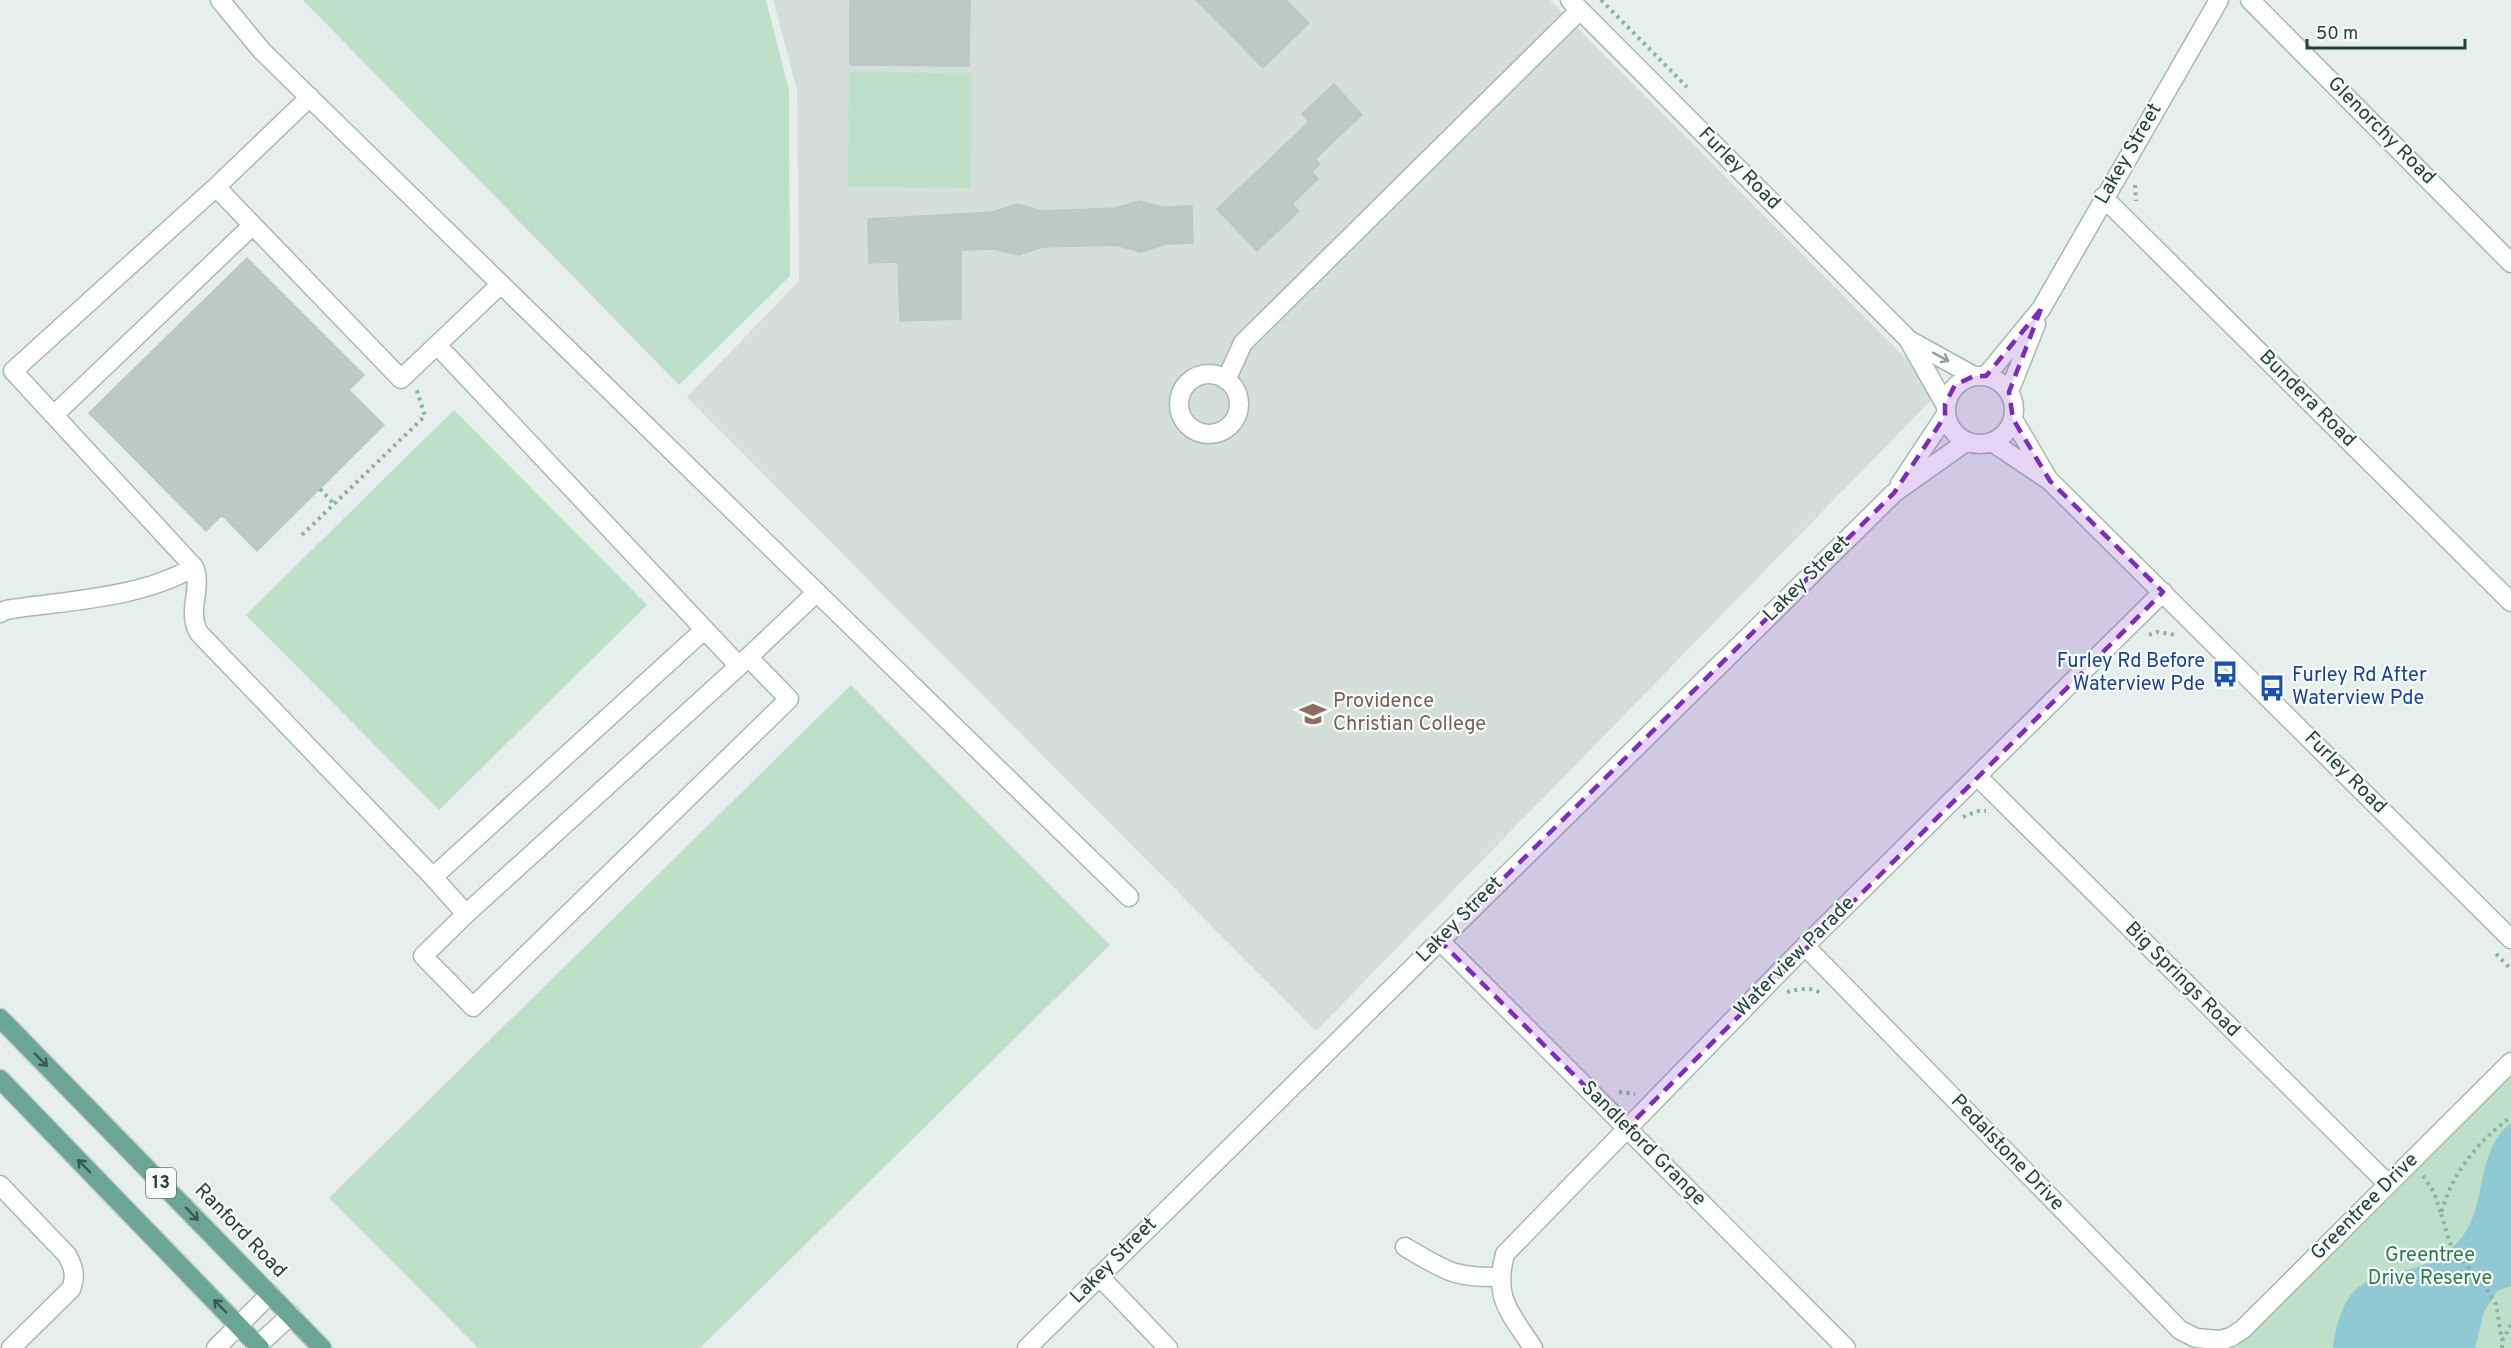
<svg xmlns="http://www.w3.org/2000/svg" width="2511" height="1348" font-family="Overpass,sans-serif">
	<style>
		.built { fill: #d4dfda }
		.green { fill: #bfe0c8 }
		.water { fill: #8ec9d4 }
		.building { fill: #bbcac4; stroke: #b8c9c2; stroke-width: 1.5 }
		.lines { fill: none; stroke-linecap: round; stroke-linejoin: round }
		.minor-casing { stroke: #a8b8b2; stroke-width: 21 }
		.major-casing { stroke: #c2cac8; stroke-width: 21 }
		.path { stroke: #86b3a5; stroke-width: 4; stroke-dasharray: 3 4.5; stroke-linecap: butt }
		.minor { stroke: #fff; stroke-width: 18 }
		.major { stroke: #6aa596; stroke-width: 18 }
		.oneway { stroke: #92a09c }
		.oneway2 { stroke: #365b51 }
		.marked { fill: #7b2cbf; fill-opacity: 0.2; stroke: #7b2cbf; stroke-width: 4.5; stroke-dasharray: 12 8; stroke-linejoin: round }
		.labels { text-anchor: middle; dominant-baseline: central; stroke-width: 4.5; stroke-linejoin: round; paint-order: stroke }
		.shield { fill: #f7fbf9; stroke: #637a73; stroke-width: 1.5 }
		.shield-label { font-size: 18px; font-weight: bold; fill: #24423a }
		.street-label { font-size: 20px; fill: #24423a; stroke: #f7fbf9 }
		.transit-label { font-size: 20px; fill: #164399; stroke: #f7fbf9; text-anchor: end }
		.education-label { font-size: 20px; fill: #785e54; stroke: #f7fbf9; text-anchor: start }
		.park-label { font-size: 20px; fill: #2d7a4b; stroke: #f7fbf9 }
	</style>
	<rect width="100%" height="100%" fill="#e6efeb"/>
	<path class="built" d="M773,0h777l389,392 -623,639 -629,-634 112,-116 -2,-191z"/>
	<path class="green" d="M303,0h463l23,90 1,186 -111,109z
		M849,72l123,1 -1,115 -123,-1z
		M454,410l193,195 -208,205 -193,-195z
		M851,685l259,260 -410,403h-222l-149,-150z
		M2511,1075v273h-275l7,-8z"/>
	<path class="water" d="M2511,1123v163l-14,5 -13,21 -9,36h-142c14,-103 71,-53 123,-104 34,-33 16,-90 55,-121z"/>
	<path class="building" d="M850,0h120l-1,66 -119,-1z
		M1196,0h90l23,23 -46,45z
		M1334,84l28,31 -47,44 5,5 -8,8 6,7 -26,25 7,7 -42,40 -40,-42 92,-87 -7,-8z
		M1139,201l24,6 29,-1 1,37 -27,1 -25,8 -25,-7 -73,2 -24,8 -25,-6 -33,1v69l-61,2 -2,-59 -29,1 -1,-44 125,-7 24,-8 26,7 72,-3z
		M247,258l117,117 -15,15 35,35 -127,126 -35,-36 -16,16 -117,-118z"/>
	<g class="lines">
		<g class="minor-casing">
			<path id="minor" d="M220,0l42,51 867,846
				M1570,0l338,339 37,65
				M2250,0l261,263
				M310,97l-94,90 185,192 100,-95
				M216,187l-203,184 181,196c9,22 -8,44 5,66l234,244
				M2103,197l408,405
				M1909,340l65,36
				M437,345l302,321 78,-74
				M1179 404a30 30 0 1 1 60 0a30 30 0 1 1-60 0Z
				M1946 410a34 34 0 1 1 68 0a34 34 0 1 1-68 0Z
				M1986,376l55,-67 178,-309
				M1226,380l17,-37 337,-333
				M2009,392l27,-68
				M54,415l199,-190
				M2013,419l34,58
				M1992,442l58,39 461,458
				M1900,484l45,-68
				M0,613l6,-3c62,-10 133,-11 188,-43
				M704,630l-271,247 33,37 273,-248
				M1977,776l411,408
				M466,914l-43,42 50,51 316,-308 -41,-42
				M1440,941l406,407
				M1805,946l375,384 16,8 24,2
				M0,1185l67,70c7,13 9,21 4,34l-60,59
				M1405,1247c40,23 47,31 95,30
				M1099,1276l69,72
				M216,1348l54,-54
				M255,1348l36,-33
				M1027,1348l867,-855 72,-51
				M1533,1348c-23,-36 -40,-49 -28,-94l300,-308 358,-354
				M2220,1348v-8l11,-3 12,-8 268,-267"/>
		</g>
		<g class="major-casing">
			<path id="major" d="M0,1018l322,330
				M0,1079l260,269"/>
		</g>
		<path class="path" d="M1601,0l86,87
			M2135,185l1,16
			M320,489l14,15
			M302,535l123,-119 -9,-28
			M2149,635l8,-3 19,3
			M1963,817l15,-6h8
			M2496,954l15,15
			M1787,992c12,-3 24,-6 35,2
			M1619,1092l16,2
			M2423,1176l11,16 7,22c10,-40 37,-73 70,-97
			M2441,1214l9,29 7,12 28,31 11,18 6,37
			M2502,1348v-7l9,-16"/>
		<use href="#minor" class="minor"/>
		<use href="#major" class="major"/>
	</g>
	<defs><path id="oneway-shaft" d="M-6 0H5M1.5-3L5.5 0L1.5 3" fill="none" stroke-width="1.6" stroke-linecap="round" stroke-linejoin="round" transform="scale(1.5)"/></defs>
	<use class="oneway" href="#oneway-shaft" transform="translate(1941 357) rotate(29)"/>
	<g class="oneway2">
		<use href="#oneway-shaft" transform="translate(41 1060) rotate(46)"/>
		<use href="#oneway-shaft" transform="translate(84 1166) rotate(-134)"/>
		<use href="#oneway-shaft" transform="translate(192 1214) rotate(46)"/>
		<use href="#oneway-shaft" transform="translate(220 1306) rotate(-134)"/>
	</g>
	<path class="marked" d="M2041,309l-32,83 4,27 37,62 113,111 -536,536 -187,-187 454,-448 51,-77v-12l10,-19 19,-9h12z"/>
	<defs>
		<g id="bus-bare" transform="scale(2.07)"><path d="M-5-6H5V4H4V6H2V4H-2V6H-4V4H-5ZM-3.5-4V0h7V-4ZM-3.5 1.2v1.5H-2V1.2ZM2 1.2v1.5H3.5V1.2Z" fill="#1a4fb4" stroke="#f7fbf9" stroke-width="2.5" paint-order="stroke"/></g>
		<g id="school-bare" transform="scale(2.07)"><path d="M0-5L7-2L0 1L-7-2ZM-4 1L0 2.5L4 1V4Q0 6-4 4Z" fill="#8d6e63" stroke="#f7fbf9" stroke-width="2.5" paint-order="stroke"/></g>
	</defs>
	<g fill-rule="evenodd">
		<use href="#bus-bare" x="2225" y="674"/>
		<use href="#bus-bare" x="2272" y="688"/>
		<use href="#school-bare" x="1313" y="714"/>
	</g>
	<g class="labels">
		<rect class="shield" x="146" y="1168" width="30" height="30" rx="4.5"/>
		<g class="shield-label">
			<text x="161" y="1183">13</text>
		</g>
		<g class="street-label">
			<text transform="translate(2381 131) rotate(45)">Glenorchy Road</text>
			<text transform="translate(2129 154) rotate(-60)">Lakey Street</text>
			<text transform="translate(1739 169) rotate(45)">Furley Road</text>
			<text transform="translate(2307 399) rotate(45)">Bundera Road</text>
			<text transform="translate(1807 579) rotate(-45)">Lakey Street</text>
			<text transform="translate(2345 773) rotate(45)">Furley Road</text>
			<text transform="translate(1460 920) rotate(-45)">Lakey Street</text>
			<text transform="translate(1795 957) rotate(-45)">Waterview Parade</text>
			<text transform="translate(2182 980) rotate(45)">Big Springs Road</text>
			<text transform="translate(1643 1144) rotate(45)">Sandleford Grange</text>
			<text transform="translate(2007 1153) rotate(46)">Pedalstone Drive</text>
			<text transform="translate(2365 1207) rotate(-45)">Greentree Drive</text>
			<text transform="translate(240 1231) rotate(46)">Ranford Road</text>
			<text transform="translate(1114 1261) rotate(-45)">Lakey Street</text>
		</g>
		<g class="transit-label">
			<text x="2205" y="662">Furley Rd Before<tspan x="2205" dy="23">Waterview Pde</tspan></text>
			<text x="2292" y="676" text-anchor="start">Furley Rd After<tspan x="2292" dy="23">Waterview Pde</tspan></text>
		</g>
		<g class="education-label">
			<text x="1333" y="702">Providence<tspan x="1333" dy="23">Christian College</tspan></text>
		</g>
		<g class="park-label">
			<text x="2430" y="1256">Greentree<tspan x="2430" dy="23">Drive Reserve</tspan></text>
		</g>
	</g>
	<path d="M2307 39v9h158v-9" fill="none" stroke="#24423a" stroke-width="3"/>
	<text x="2316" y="39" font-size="18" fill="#24423a" stroke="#f7fbf9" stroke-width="4.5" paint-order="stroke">50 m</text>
</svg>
